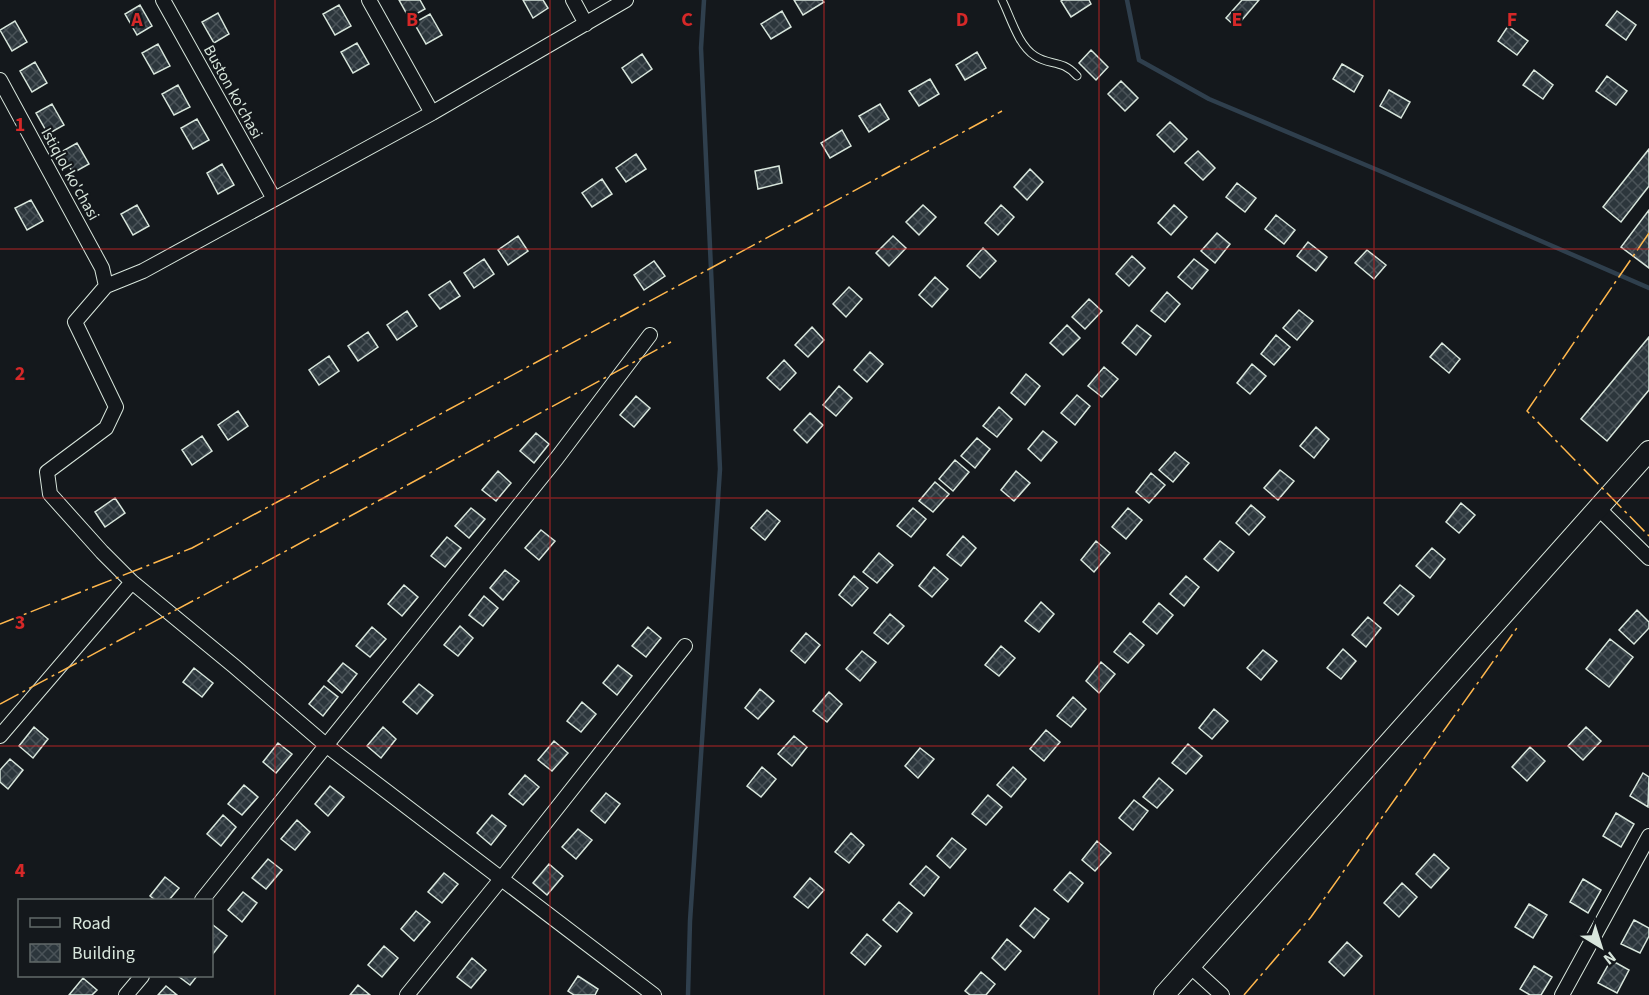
<svg xmlns="http://www.w3.org/2000/svg" width="1649" height="995" font-family="'Source Sans 3',sans-serif">
	<style>
		.lines { fill: none; stroke-linecap: round; stroke-linejoin: round }
		.stream { stroke: #2f3f4d; stroke-width: 4.5 }
		.building { fill: url(#building-cross-hatch); stroke: #d8e6dc; stroke-width: 1.5 }
		.service-casing { stroke: #d8e6dc; stroke-width: 9 }
		.minor-casing { stroke: #d8e6dc; stroke-width: 16 }
		.secondary-casing { stroke: #d8e6dc; stroke-width: 22 }
		.service { stroke: #14181c; stroke-width: 7 }
		.minor { stroke: #14181c; stroke-width: 14 }
		.secondary { stroke: #14181c; stroke-width: 20 }
		.power { stroke: #ffb74d; stroke-width: 1.5; stroke-dasharray: 21 4.5 3 4.5; stroke-linecap: butt }
		.grid { fill: none; stroke: #d62828; stroke-width: 1.5; stroke-opacity: 0.55 }
		.labels { text-anchor: middle; dominant-baseline: central; stroke-width: 4.5; stroke-linejoin: round; paint-order: stroke }
		.street-label { font-size: 16px; fill: #d8e6dc; stroke: #14181c }
		.grid-label { font-size: 20px; text-anchor: middle; font-weight: bold; fill: #d62828; stroke: #14181c; stroke-width: 4.5; stroke-linejoin: round; paint-order: stroke }
	</style>
	<defs>
		<pattern id="building-cross-hatch" width="8" height="8" patternUnits="userSpaceOnUse" patternTransform="scale(1.5)"><rect width="8" height="8" fill="#2c363c"/><path d="M0 0l8 8M0 8l8-8" fill="none" stroke="#4a5358"/></pattern>
	</defs>
	<rect width="100%" height="100%" fill="#14181c"/>
	<g class="lines">
		<path class="stream" d="M1127,0l12,60 70,39 171,72 269,117
			M688,995l2,-74 30,-452 -19,-421 3,-48"/>
	</g>
	<path class="building" d="M399,0h21l5,9 -16,9z
		M523,0h20l5,8 -15,10z
		M794,0h28l2,2 -21,13z
		M1063,0h26l2,4 -20,13 -10,-16z
		M1242,0h17l-23,27 -10,-9z
		M140,5l12,21 -15,9 -12,-21z
		M339,5l12,21 -16,9 -12,-21z
		M782,11l9,16 -20,12 -10,-15z
		M1617,11l19,14 -10,15 -20,-15z
		M218,13l11,21 -15,9 -12,-21z
		M430,14l12,21 -16,9 -12,-21z
		M15,21l12,21 -15,9 -12,-21z
		M1508,26l20,15 -11,14 -19,-14z
		M357,43l12,21 -16,9 -12,-21z
		M158,44l12,22 -16,8 -12,-21z
		M1091,50l17,17 -12,13 -17,-17z
		M977,52l9,16 -21,12 -9,-15z
		M642,54l10,15 -20,14 -10,-15z
		M35,62l12,21 -15,9 -12,-21z
		M1342,64l21,12 -9,16 -21,-13z
		M1534,70l19,15 -10,14 -20,-14z
		M1607,76l20,15 -11,14 -20,-14z
		M930,79l9,15 -20,12 -10,-15z
		M1121,81l17,17 -13,13 -17,-17z
		M178,85l12,22 -16,8 -12,-21z
		M1389,90l21,12 -9,16 -21,-12z
		M52,104l12,21 -16,9 -12,-21z
		M880,104l9,15 -20,13 -10,-16z
		M197,119l12,21 -16,9 -12,-21z
		M1170,122l17,17 -13,13 -17,-17z
		M842,130l9,16 -21,12 -9,-15z
		M77,143l12,21 -16,9 -12,-21z
		M1649,149v37l-28,36 -18,-15z
		M1198,151l17,17 -12,12 -18,-17z
		M636,154l10,15 -20,13 -10,-14z
		M222,164l12,21 -16,9 -11,-21z
		M779,166l3,17 -24,6 -3,-18z
		M1030,169l13,13 -16,18 -13,-13z
		M602,179l10,15 -20,13 -10,-14z
		M1237,183l19,15 -11,14 -19,-15z
		M31,200l12,21 -16,9 -12,-22z
		M137,205l12,21 -16,9 -12,-21z
		M923,205l13,12 -17,18 -13,-13z
		M1001,205l13,12 -16,18 -13,-12z
		M1174,205l13,12 -16,18 -13,-12z
		M1649,210v58l-28,-21z
		M1276,215l19,15 -11,14 -19,-15z
		M1217,233l13,11 -15,19 -14,-12z
		M518,236l10,15 -20,14 -10,-15z
		M893,236l13,12 -17,18 -13,-13z
		M1308,242l19,15 -11,14 -19,-15z
		M983,248l13,13 -16,17 -13,-12z
		M1367,250l19,15 -12,14 -19,-16z
		M1132,256l13,12 -16,18 -13,-12z
		M484,259l10,15 -20,14 -10,-15z
		M1194,259l14,11 -16,19 -14,-12z
		M654,261l11,15 -21,14 -10,-15z
		M935,277l13,12 -16,18 -13,-12z
		M450,281l10,15 -20,13 -11,-14z
		M849,287l13,12 -16,18 -13,-13z
		M1167,292l13,12 -15,18 -14,-11z
		M1089,299l13,12 -17,18 -13,-12z
		M1299,310l14,11 -16,19 -14,-12z
		M407,311l10,15 -20,14 -10,-15z
		M1067,325l13,13 -17,17 -13,-12z
		M1137,325l14,11 -15,19 -14,-12z
		M812,327l12,13 -16,17 -13,-12z
		M368,332l10,15 -20,14 -10,-15z
		M1276,335l14,12 -16,18 -13,-11z
		M1649,337v53l-42,51 -26,-22z
		M1442,343l18,16 -11,14 -19,-16z
		M870,352l13,12 -16,18 -13,-12z
		M329,356l10,15 -20,14 -10,-15z
		M784,360l12,13 -16,17 -13,-12z
		M1252,364l14,12 -16,18 -13,-11z
		M1104,367l14,12 -16,18 -14,-11z
		M1026,374l14,12 -15,19 -14,-12z
		M839,386l13,12 -16,18 -13,-11z
		M1077,395l13,11 -15,19 -14,-12z
		M636,396l14,12 -16,19 -14,-12z
		M999,407l13,12 -15,18 -14,-11z
		M238,411l10,15 -20,14 -10,-15z
		M810,413l13,12 -16,18 -13,-13z
		M1316,427l13,12 -15,19 -14,-12z
		M1043,431l14,11 -16,19 -13,-12z
		M536,433l13,11 -15,19 -14,-12z
		M202,436l10,15 -20,14 -10,-15z
		M977,438l13,11 -15,19 -14,-12z
		M1175,452l14,11 -16,19 -14,-12z
		M955,460l14,12 -16,19 -14,-12z
		M1280,470l14,11 -16,19 -14,-12z
		M498,471l13,12 -15,18 -14,-11z
		M1016,471l14,12 -16,18 -13,-11z
		M1151,473l14,12 -16,18 -13,-11z
		M935,482l14,12 -16,18 -14,-11z
		M115,498l10,15 -20,14 -10,-15z
		M1461,503l14,12 -16,18 -13,-11z
		M1251,505l14,12 -16,18 -13,-12z
		M471,508l14,11 -16,19 -14,-12z
		M913,508l13,11 -15,18 -14,-11z
		M1128,508l14,12 -16,19 -14,-12z
		M767,510l13,11 -15,19 -14,-12z
		M541,530l14,11 -16,19 -14,-12z
		M963,536l13,12 -15,18 -14,-11z
		M447,537l14,11 -16,19 -14,-11z
		M1096,541l14,12 -16,19 -13,-12z
		M1220,541l14,11 -16,19 -14,-12z
		M1432,548l13,11 -15,19 -14,-12z
		M879,553l14,12 -16,18 -14,-11z
		M934,567l14,12 -16,18 -13,-11z
		M505,570l14,11 -16,19 -13,-12z
		M854,576l14,12 -16,18 -13,-11z
		M1186,576l13,11 -15,19 -14,-12z
		M404,585l14,12 -16,19 -14,-12z
		M1400,585l14,11 -16,19 -14,-12z
		M484,596l14,12 -15,18 -14,-11z
		M1041,602l13,12 -15,18 -14,-11z
		M1159,603l14,12 -16,19 -14,-12z
		M1637,610l12,12v6l-15,16 -15,-14z
		M890,614l14,12 -16,18 -14,-11z
		M1368,617l13,11 -15,19 -14,-12z
		M460,626l13,12 -15,18 -14,-11z
		M372,627l14,12 -16,18 -14,-11z
		M648,627l13,11 -15,19 -14,-11z
		M806,633l14,12 -15,18 -14,-12z
		M1130,633l14,12 -16,18 -14,-11z
		M1610,639l23,18 -24,30 -23,-18z
		M1001,646l14,12 -16,18 -14,-11z
		M1343,649l13,12 -15,18 -14,-11z
		M1263,650l14,11 -16,19 -14,-12z
		M862,651l14,11 -16,19 -14,-12z
		M1101,662l14,12 -16,19 -13,-12z
		M343,663l14,11 -15,19 -14,-12z
		M618,665l14,11 -15,19 -14,-12z
		M194,668l19,15 -11,14 -19,-15z
		M419,684l14,11 -16,19 -14,-12z
		M324,686l14,11 -15,19 -14,-12z
		M760,689l14,12 -16,18 -13,-11z
		M829,692l13,12 -15,18 -14,-11z
		M1073,697l13,12 -15,18 -14,-11z
		M582,702l14,12 -15,18 -14,-11z
		M1214,709l14,12 -16,18 -13,-11z
		M34,727l14,12 -15,19 -14,-12z
		M383,727l13,12 -15,19 -14,-12z
		M1586,727l15,14 -18,19 -15,-14z
		M1046,730l14,12 -16,19 -14,-12z
		M794,736l13,11 -15,19 -14,-12z
		M554,741l14,12 -16,18 -14,-11z
		M278,743l14,11 -16,19 -13,-11z
		M1188,744l14,12 -16,18 -14,-11z
		M1530,747l15,14 -18,20 -15,-14z
		M920,748l14,11 -16,19 -13,-12z
		M10,759l13,11 -15,19 -8,-7v-12z
		M762,767l14,12 -15,18 -14,-11z
		M1013,767l13,12 -15,18 -14,-12z
		M1643,773l6,4 -1,30 -18,-11z
		M525,775l14,12 -16,18 -14,-11z
		M1159,778l14,12 -16,18 -14,-11z
		M244,785l14,12 -16,18 -14,-11z
		M330,786l14,11 -16,19 -13,-12z
		M606,793l14,11 -15,19 -14,-12z
		M988,795l14,12 -16,18 -14,-11z
		M1134,800l14,11 -15,19 -14,-12z
		M1616,813l18,11 -13,23 -18,-11z
		M223,815l13,12 -15,19 -14,-12z
		M492,815l14,11 -15,19 -14,-12z
		M297,820l13,12 -15,18 -14,-11z
		M578,829l14,11 -16,19 -14,-12z
		M851,833l13,12 -15,18 -14,-11z
		M952,838l14,11 -16,19 -13,-12z
		M1097,841l14,12 -16,18 -13,-11z
		M1434,854l15,14 -18,20 -15,-14z
		M268,859l14,11 -16,19 -14,-11z
		M549,864l14,12 -16,19 -14,-12z
		M926,866l13,11 -15,19 -14,-12z
		M1070,872l13,11 -15,19 -14,-12z
		M444,873l14,11 -16,19 -14,-11z
		M165,877l14,11 -10,12h-14l-5,-4z
		M810,878l14,12 -16,18 -14,-11z
		M1583,879l18,11 -13,23 -18,-11z
		M1402,883l15,14 -18,20 -15,-14z
		M243,892l14,11 -15,19 -14,-12z
		M899,902l13,11 -15,19 -14,-12z
		M1529,904l18,11 -14,23 -18,-11z
		M1035,908l14,11 -15,19 -14,-12z
		M416,911l14,11 -16,19 -13,-12z
		M1634,920l15,8v8l-9,17 -19,-9z
		M213,925l14,11 -15,19v-28z
		M867,934l14,12 -16,19 -14,-12z
		M1007,939l14,12 -16,19 -13,-12z
		M1347,942l15,14 -18,20 -15,-14z
		M384,946l14,12 -16,19 -14,-12z
		M472,958l14,12 -15,18 -14,-11z
		M1611,960l18,10 -12,23 -19,-10z
		M1534,966l18,11 -11,18h-11l-10,-6z
		M981,972l14,12 -9,11h-16l-5,-4z
		M178,976h19l-7,9z
		M578,976l20,13 -3,6h-21l-6,-4z
		M83,978l14,12 -5,5h-23z
		M358,985l12,10h-20z
		M166,986l11,9h-19z"/>
	<g class="lines">
		<g class="service-casing">
			<path id="service" d="M1002,0c9,18 16,45 33,56 15,10 27,3 42,20"/>
		</g>
		<g class="minor-casing">
			<path id="minor" d="M163,0l111,199
				M369,0l63,113
				M573,0l13,24
				M626,0l-194,113 -289,158 -37,15 -31,36 41,85 -10,21 -59,44 3,22 52,58 30,30 102,84 93,80 327,249
				M0,80l102,188 4,18
				M1598,508l51,50
				M0,736l132,-154
				M202,900l355,-442 93,-123
				M1190,966l32,29
				M126,995l16,-19
				M407,995l94,-116 184,-233
				M1562,995l87,-159"/>
		</g>
		<g class="secondary-casing">
			<path id="secondary" d="M1164,995l485,-544"/>
		</g>
		<use href="#service" class="service"/>
		<use href="#minor" class="minor"/>
		<use href="#secondary" class="secondary"/>
		<path class="power" d="M1649,233l-122,178 122,125
			M0,624l192,-76 810,-437
			M0,704l260,-139 411,-223
			M1244,995l67,-78 208,-292"/>
	</g>
	<path class="grid" d="M275,0v995M550,0v995M824,0v995M1099,0v995M1374,0v995M0,249h1649M0,498h1649M0,746h1649"/>
	<g class="labels">
		<g class="street-label">
			<text transform="translate(233 92) rotate(61)">Buston ko'chasi</text>
			<text transform="translate(70 174) rotate(61)">Istiqlol ko'chasi</text>
		</g>
	</g>
	<g class="grid-label">
		<text x="137" y="26">A</text>
		<text x="412" y="26">B</text>
		<text x="687" y="26">C</text>
		<text x="962" y="26">D</text>
		<text x="1237" y="26">E</text>
		<text x="1512" y="26">F</text>
		<text x="20" y="131">1</text>
		<text x="20" y="380">2</text>
		<text x="20" y="629">3</text>
		<text x="20" y="877">4</text>
	</g>
	<rect x="18" y="899" width="195" height="78" fill="#14181c" stroke="#626a69" stroke-width="1.5"/>
	<rect x="30" y="918" width="30" height="9" fill="#14181c" stroke="#626a69" stroke-width="1.5"/>
	<text x="72" y="929" font-size="18" fill="#d8e6dc">Road</text>
	<rect x="30" y="944" width="30" height="18" fill="url(#building-cross-hatch)" stroke="#626a69" stroke-width="1.5"/>
	<text x="72" y="959" font-size="18" fill="#d8e6dc">Building</text>
	<g transform="translate(1601 947) rotate(142)" stroke="#14181c" stroke-width="4.5" paint-order="stroke">
	<path d="M0-4.5L10 22L0 15L-10 22Z" fill="#d8e6dc"/>
	<text y="-9" font-size="16" font-weight="bold" text-anchor="middle" fill="#d8e6dc">N</text>
	</g>
</svg>
